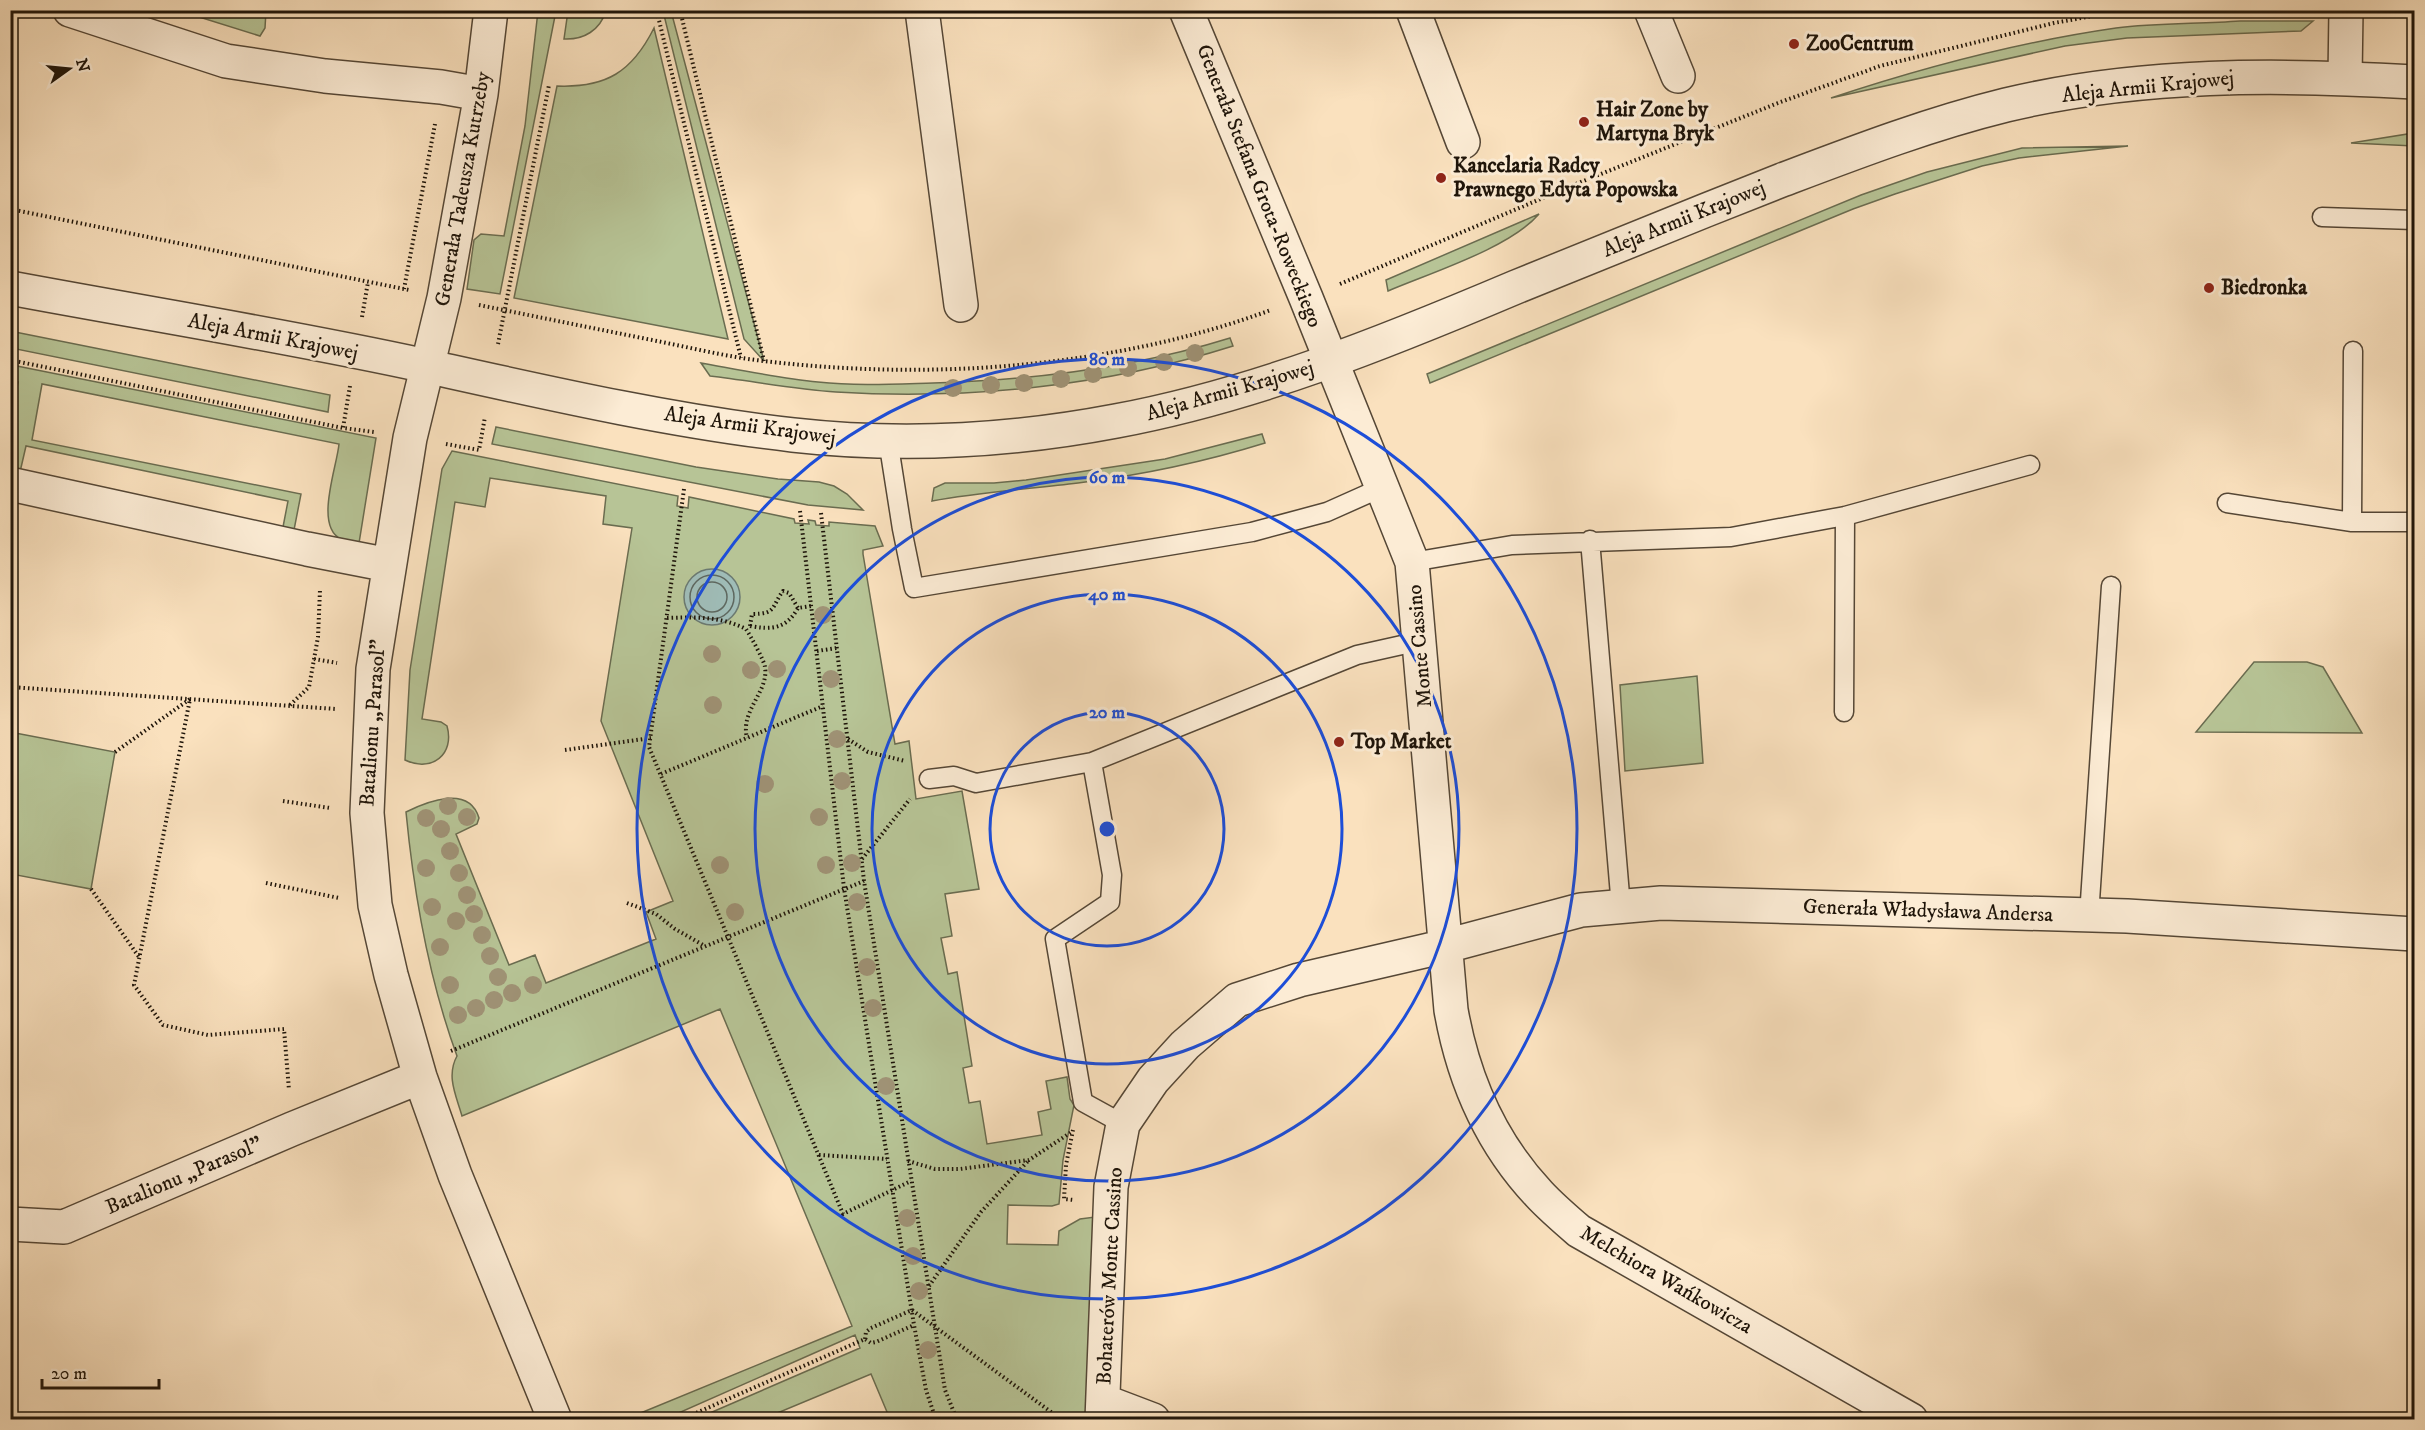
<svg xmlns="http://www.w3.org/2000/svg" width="2425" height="1430" font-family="'IM FELL DW Pica',serif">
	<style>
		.green { fill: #b7c496; stroke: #6a6c50; stroke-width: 1.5 }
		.water { fill: #9fbcb7; stroke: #6b7971; stroke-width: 1.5 }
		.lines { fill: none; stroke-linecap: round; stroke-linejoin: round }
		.shore { stroke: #5e6860; stroke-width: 1.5 }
		.service-casing { stroke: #554736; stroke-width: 21 }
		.minor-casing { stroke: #554736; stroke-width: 36 }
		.tertiary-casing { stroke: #554736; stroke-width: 36 }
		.path { stroke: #1e1409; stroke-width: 4; stroke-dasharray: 1.5 3; stroke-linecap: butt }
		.service { stroke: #fcecd5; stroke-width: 18 }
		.minor { stroke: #fcecd5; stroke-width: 33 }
		.tertiary { stroke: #fcecd5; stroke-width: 33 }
		.tree { fill: #9f9275 }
		.ring { fill: none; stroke: #1d4ed8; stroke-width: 3 }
		.poi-dot { fill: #8f2418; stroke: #fcecd5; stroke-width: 2 }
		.labels { text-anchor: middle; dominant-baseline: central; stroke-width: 6; stroke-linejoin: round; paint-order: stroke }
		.poi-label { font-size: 21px; font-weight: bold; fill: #1e1409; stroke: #fcecd5; text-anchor: start }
		.street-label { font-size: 21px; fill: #1e1409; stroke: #fcecd5 }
		.centre { fill: #1d4ed8; stroke: #fcecd5; stroke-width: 3 }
		.ring-label { font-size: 18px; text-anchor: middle; font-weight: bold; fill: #1d4ed8; stroke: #fcecd5; stroke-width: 6; stroke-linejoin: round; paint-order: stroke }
	</style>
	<rect width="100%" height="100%" fill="#fae1be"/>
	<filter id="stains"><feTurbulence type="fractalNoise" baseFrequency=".00333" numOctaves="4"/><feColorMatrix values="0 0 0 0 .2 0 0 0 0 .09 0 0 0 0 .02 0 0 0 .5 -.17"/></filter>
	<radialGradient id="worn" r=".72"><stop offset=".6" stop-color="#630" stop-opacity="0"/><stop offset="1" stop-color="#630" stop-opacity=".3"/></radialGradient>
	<path class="green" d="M180,11h86l-1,17 -5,8z
		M538,11h18l-56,283 -33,-5 7,-49 7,-6 23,2 21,-110z
		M568,11v-1l38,1c-6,19 -22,29 -42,28z
		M663,11h8l93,350 -20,-22z
		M2240,21h73l-12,10 -174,7 -62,8 -234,52c93,-31 188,-56 285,-70 41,-5 83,-4 124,-7z
		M654,28l74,311 -214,-41 43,-212c49,2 75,-14 97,-58z
		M2414,133v13l-63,-3z
		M2128,146l-109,12 -37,8 -87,28 -42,15 -423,174 -3,-9 434,-179 66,-23 95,-24z
		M1539,214c-29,34 -109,59 -151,77l-2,-11z
		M10,331l320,64 -2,17 -317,-64z
		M1230,338l3,8c-126,40 -264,54 -397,46 -42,-3 -84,-11 -126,-16l-9,-13c39,7 78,15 117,19 38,4 77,2 115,1 100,-3 201,-15 297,-45z
		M17,366l359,72 -17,105c-5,-1 -13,-1 -18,-4 -27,-13 -4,-72 -2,-95l-297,-60 -10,56 269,54 -7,36 -11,-3 5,-26 -262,-55 -6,26 -9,-2v-50l7,-38 -3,-1z
		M496,427l200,40 82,12 41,3 15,4 13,8 16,16 -55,-5 -316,-61z
		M1262,434l3,9c-61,19 -123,32 -187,40 -49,6 -98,9 -146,18l2,-13 11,-5h49l32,-3 139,-21z
		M452,451l226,45 -1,10 11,2 1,-11 105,22 1,4 14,1 -1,-4 7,1 1,4 13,1v-4l46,4 8,20 -20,4v4l32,190 14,-3 7,58 46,-8 17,98 -34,5 7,42 -11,2 7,36 9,-2 15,94 -9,2 6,35 11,-2 7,43 55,-9 -4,-23 13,-3 -5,-28 21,-4 3,22 4,6 -11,55 -4,44 -7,2 -44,-1 -1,39 51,1 1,-14 21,-12 15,-2 -7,202h-198l-19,-45 -108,45h-67l164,-71 -5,-13 -190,84h-39l226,-93 -132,-317 -258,107c-6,-21 -16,-40 -5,-60 -29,-79 -43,-161 -51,-244 22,-11 63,-27 73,6l-2,6 -21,10 53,131 26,-10 11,28 110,-44 -10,-27 27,-11 -72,-180 31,-193 -29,-4 3,-28 -116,-18 -5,29 -30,-5 -33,217 19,3 6,4c8,28 -15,47 -42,34l5,-90 32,-201z
		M2254,662h53l16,5 39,66 -166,-1z
		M1697,676l6,87 -78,8 -5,-86z
		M10,732l105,20 -24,137 -80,-15z"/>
	<path class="water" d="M684 597a28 28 0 1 1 56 0a28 28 0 1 1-56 0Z"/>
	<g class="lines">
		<path class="shore" d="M690 597a22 22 0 1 1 44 0a22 22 0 1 1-44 0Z
			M697 597a15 15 0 1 1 30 0a15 15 0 1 1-30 0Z"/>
		<g class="service-casing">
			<path id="service" d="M2322,217l92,3
				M888,440l14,89 12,59 338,-56 75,-20 56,-25
				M2227,503l125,19h62
				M2352,522l1,-171
				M1590,540l31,367
				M1412,562l100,-17 219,-8 114,-21 185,-51
				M1844,712l1,-196
				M1092,762l20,113 -2,27 -55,37 28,163 40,22
				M929,779l25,-3 22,7 116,-21 265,-107 63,-14
				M2089,916l22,-330"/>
		</g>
		<g class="minor-casing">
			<path id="minor" d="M70,10l156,51 99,15 116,11 40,7
				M491,10l-10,84 -37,204 -34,140 -37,231 -6,144 8,92 16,70 29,102 35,98 100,245
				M922,10l39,295
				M1186,10l120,288 106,264 39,448c12,68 40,133 88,184 12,13 26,25 40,37l332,189
				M1413,10l50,132
				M1651,10l27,66
				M2345,78l1,-68
				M10,484l297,65 82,16
				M10,1224l54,3 228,-98 128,-52
				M1103,1401l50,19
				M1102,1420l9,-233 12,-63 30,-44 32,-35 52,-45 62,-20 147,-34 135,-36 80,-7 466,13 287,18"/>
		</g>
		<g class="tertiary-casing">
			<path id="tertiary" d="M10,288c139,26 279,48 416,78 122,27 244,55 367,69 107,12 218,6 323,-14 139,-26 270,-79 400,-134 88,-36 177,-72 266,-107 74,-28 147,-56 224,-75 134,-32 272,-31 408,-23"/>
		</g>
		<path class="path" d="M680,10l84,351
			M2394,10l20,2
			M657,12l84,346
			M10,209l399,81
			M1340,284l231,-98 207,-83 102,-37 174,-43 71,-13
			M404,289l31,-165
			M479,305c59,12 118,24 178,36 35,7 71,16 107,20 167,20 349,7 507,-51
			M362,317l6,-35
			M498,344l51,-259
			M10,360l333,68
			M350,386l-7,42 31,4
			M446,444l33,6 6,-33
			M684,489l-35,258 194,467 68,-33
			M800,511l44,377 70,437 12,65 10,30
			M821,513l43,368 81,509 12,30
			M667,618c28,-1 53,-2 79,11 5,8 18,31 19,38 4,25 -25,43 -18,71
			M750,626l2,-12c25,0 19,-7 31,-23l6,2 9,15
			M750,626c22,4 36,3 48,-18l13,-2
			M817,651l20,-3
			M314,659l23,4
			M10,687l326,22
			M290,705l19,-18 9,-50 2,-47
			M848,739l20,13 37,9
			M565,750l86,-12
			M115,752l75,-53 -56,286 29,40 45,10 76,-6 5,61
			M661,774l162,-68
			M283,801l47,7
			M862,859l48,-60
			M266,883l73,15
			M91,889l48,68
			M627,903l29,11 19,15 30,17
			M451,1051l413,-170
			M1073,1130l-7,35 -2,34 10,1
			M819,1155l68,4
			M908,1161l27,8h25l69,-9 44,-29
			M929,1286l52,-74 47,-51
			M865,1339l1,-7 5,-4 41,-18 150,110
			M680,1420l185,-81 6,4 5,-1 38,-17"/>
		<use href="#service" class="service"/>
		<use href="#minor" class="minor"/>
		<use href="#tertiary" class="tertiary"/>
	</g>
	<g class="tree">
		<circle cx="1195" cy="353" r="9"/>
		<circle cx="1164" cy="362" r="9"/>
		<circle cx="1128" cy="368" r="9"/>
		<circle cx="1093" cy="374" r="9"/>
		<circle cx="1061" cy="379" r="9"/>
		<circle cx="1024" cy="383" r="9"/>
		<circle cx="991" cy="385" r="9"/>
		<circle cx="953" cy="388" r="9"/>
		<circle cx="823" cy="615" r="9"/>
		<circle cx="712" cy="654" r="9"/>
		<circle cx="777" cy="669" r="9"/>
		<circle cx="751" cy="670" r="9"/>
		<circle cx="831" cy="679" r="9"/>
		<circle cx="713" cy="705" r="9"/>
		<circle cx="837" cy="739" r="9"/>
		<circle cx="842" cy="781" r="9"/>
		<circle cx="765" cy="784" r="9"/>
		<circle cx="448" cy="806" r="9"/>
		<circle cx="467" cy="817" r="9"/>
		<circle cx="819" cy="817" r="9"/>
		<circle cx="426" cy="818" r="9"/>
		<circle cx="441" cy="829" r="9"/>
		<circle cx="450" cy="851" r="9"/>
		<circle cx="852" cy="863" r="9"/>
		<circle cx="720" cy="865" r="9"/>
		<circle cx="826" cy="865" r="9"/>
		<circle cx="426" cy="868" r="9"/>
		<circle cx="459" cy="873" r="9"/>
		<circle cx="467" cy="895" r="9"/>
		<circle cx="857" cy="902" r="9"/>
		<circle cx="432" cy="907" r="9"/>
		<circle cx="735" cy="912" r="9"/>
		<circle cx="474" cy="914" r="9"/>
		<circle cx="456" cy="921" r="9"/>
		<circle cx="482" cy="935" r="9"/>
		<circle cx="440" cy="947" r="9"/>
		<circle cx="490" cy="956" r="9"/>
		<circle cx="867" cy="967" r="9"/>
		<circle cx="498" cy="977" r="9"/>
		<circle cx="450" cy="985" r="9"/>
		<circle cx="533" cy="985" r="9"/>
		<circle cx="512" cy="993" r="9"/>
		<circle cx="494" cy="1000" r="9"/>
		<circle cx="476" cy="1008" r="9"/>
		<circle cx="873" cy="1008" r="9"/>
		<circle cx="458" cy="1015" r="9"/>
		<circle cx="886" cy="1086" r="9"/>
		<circle cx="907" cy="1218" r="9"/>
		<circle cx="913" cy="1256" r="9"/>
		<circle cx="919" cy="1291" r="9"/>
		<circle cx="928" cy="1350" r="9"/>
	</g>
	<g class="ring">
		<circle cx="1107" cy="829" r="117"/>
		<circle cx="1107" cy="829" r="235"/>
		<circle cx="1107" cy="829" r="352"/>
		<circle cx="1107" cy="829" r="470"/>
	</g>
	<g class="poi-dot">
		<circle cx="1794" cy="44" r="6"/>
		<circle cx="1584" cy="122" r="6"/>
		<circle cx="1441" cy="178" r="6"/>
		<circle cx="2209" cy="288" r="6"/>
		<circle cx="1339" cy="742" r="6"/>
	</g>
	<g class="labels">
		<g class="poi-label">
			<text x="1806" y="44">ZooCentrum</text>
			<text x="1596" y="110">Hair Zone by<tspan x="1596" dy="24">Martyna Bryk</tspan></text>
			<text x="1453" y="166">Kancelaria Radcy<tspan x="1453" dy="24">Prawnego Edyta Popowska</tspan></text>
			<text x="2221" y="288">Biedronka</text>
			<text x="1351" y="742">Top Market</text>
		</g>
		<g class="street-label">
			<text transform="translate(2148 87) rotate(-6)">Aleja Armii Krajowej</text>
			<text transform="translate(1259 186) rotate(68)">Generała Stefana Grota-Roweckiego</text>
			<text transform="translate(463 189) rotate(-80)">Generała Tadeusza Kutrzeby</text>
			<text transform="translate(1684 219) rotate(-22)">Aleja Armii Krajowej</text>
			<text transform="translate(273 337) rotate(11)">Aleja Armii Krajowej</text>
			<text transform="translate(1230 391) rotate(-16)">Aleja Armii Krajowej</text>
			<text transform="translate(750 426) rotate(8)">Aleja Armii Krajowej</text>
			<text transform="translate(1420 646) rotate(-95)">Monte Cassino</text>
			<text transform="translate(373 723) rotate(-86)">Batalionu „Parasol”</text>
			<text transform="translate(1928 911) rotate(2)">Generała Władysława Andersa</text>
			<text transform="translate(184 1176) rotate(-23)">Batalionu „Parasol”</text>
			<text transform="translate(1110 1276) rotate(-87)">Bohaterów Monte Cassino</text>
			<text transform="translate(1666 1280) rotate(30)">Melchiora Wańkowicza</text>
		</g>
	</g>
	<circle cx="1107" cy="829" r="9" class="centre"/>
	<g class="ring-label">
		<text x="1107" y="365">80 m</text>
		<text x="1107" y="483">60 m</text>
		<text x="1107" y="600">40 m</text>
		<text x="1107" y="718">20 m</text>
	</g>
	<rect width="2425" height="1430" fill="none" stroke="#fae1be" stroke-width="36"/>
	<rect x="12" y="12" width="2401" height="1406" fill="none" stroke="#1e1409" stroke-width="3"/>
	<rect x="18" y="18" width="2389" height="1394" fill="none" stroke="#1e1409" stroke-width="1.5"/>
	<g transform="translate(69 69) rotate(75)" stroke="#fcecd5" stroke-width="4.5" paint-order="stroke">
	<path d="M0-4.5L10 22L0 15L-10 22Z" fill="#1e1409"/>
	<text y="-9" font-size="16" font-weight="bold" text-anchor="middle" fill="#1e1409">N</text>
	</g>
	<path d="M42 1379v9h117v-9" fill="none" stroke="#1e1409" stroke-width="3"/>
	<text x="51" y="1379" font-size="18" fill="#1e1409" stroke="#fcecd5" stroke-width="4.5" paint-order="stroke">20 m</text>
	<rect width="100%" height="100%" filter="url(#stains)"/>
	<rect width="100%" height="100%" fill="url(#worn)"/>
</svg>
